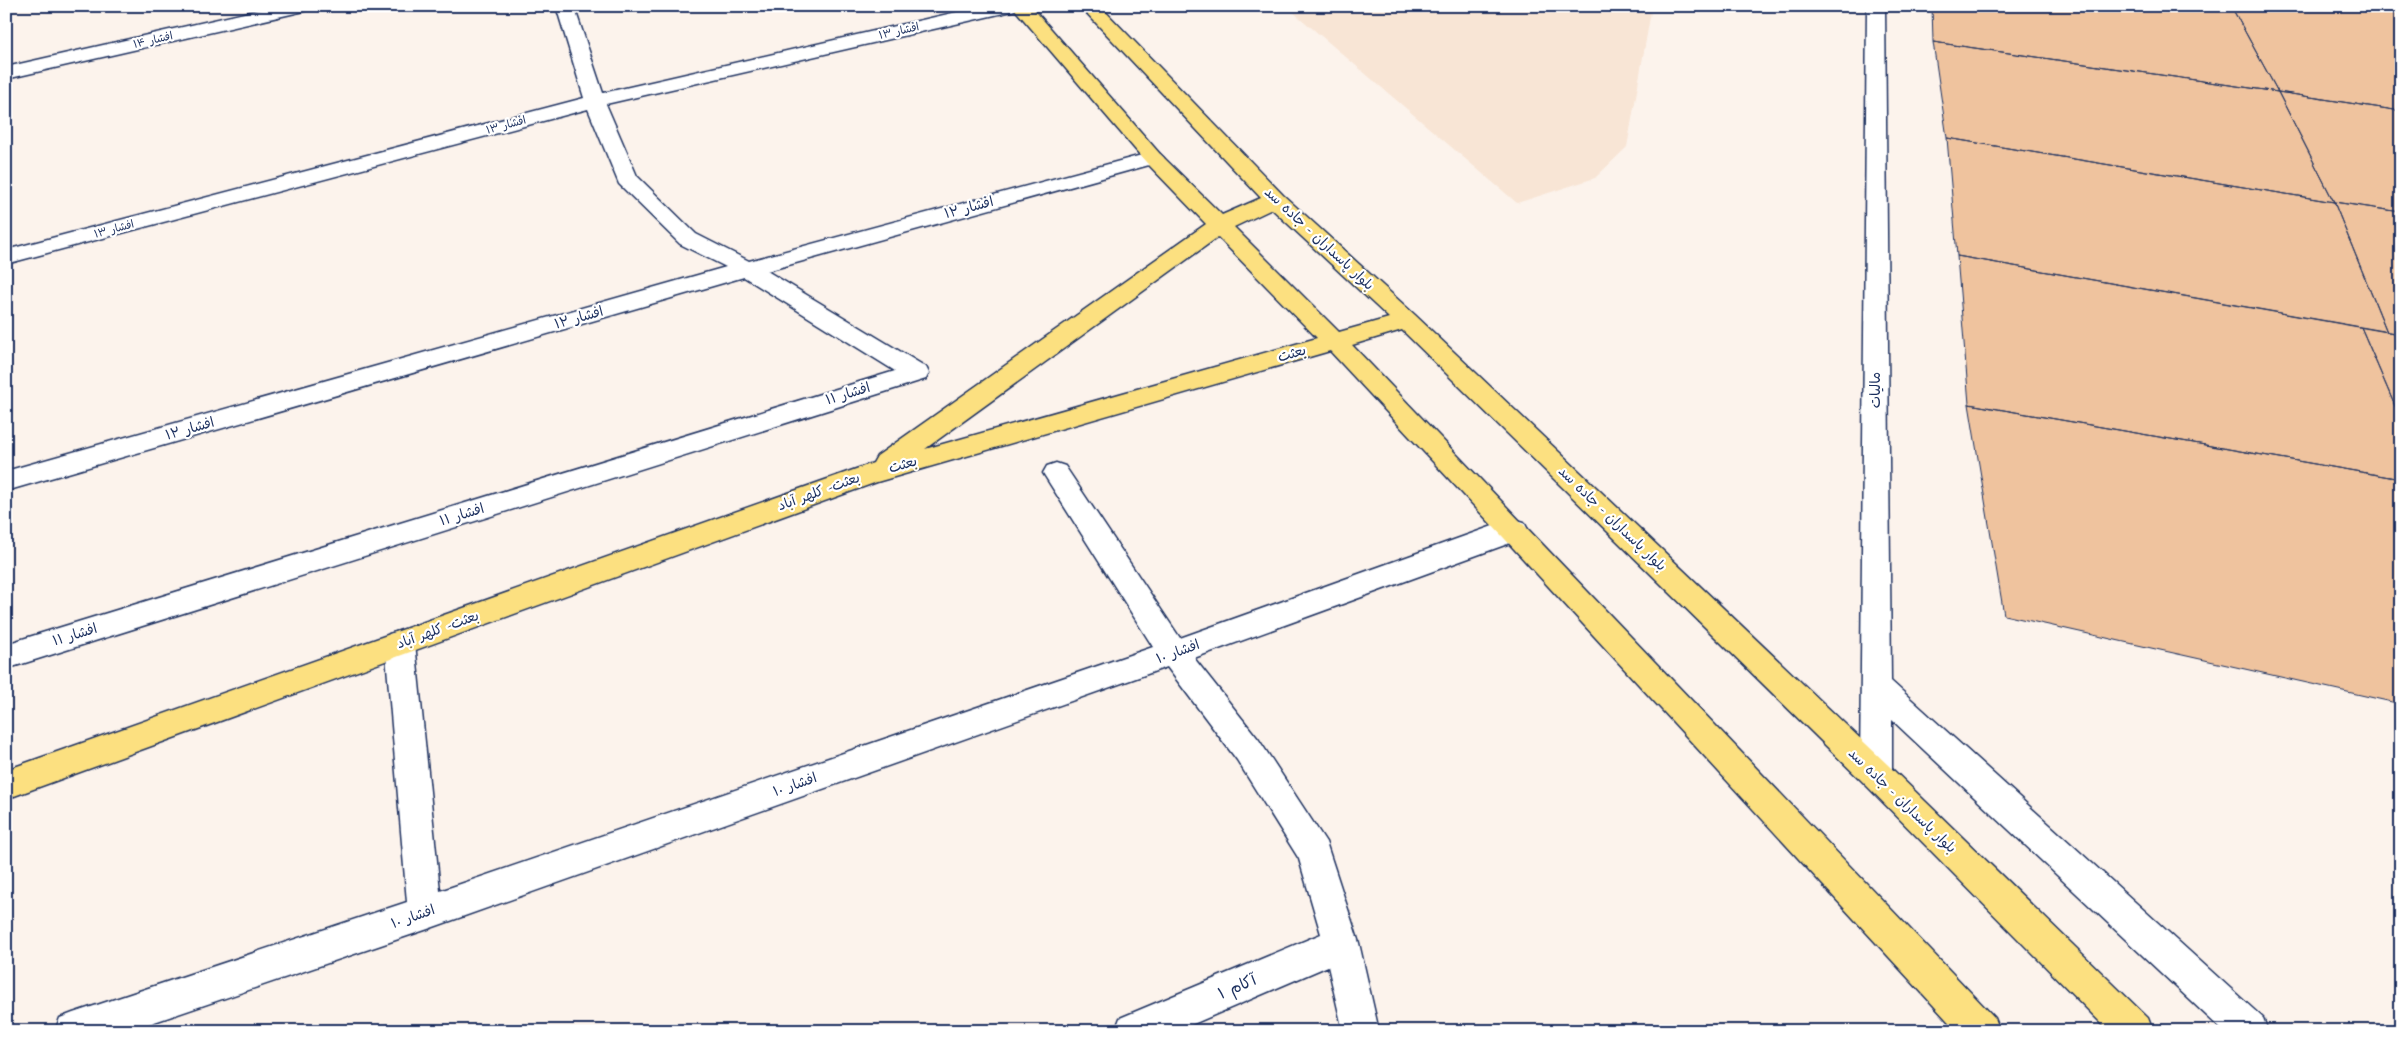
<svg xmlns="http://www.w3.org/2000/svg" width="2407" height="1037" font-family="'Architects Daughter','Playpen Sans Arabic',sans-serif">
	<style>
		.built { fill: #f8e5d5 }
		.building { fill: #efc39e; stroke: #1b2f5e }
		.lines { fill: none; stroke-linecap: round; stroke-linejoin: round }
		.minor-casing { stroke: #1b2f5e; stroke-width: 3 }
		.major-casing { stroke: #1b2f5e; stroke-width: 3 }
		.minor { fill: #fff; fill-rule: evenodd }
		.major { fill: #fce080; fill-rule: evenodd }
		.labels { text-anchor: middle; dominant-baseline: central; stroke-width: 4.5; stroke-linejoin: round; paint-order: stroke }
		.far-street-label { font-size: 11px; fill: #1b2f5e; stroke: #fff }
		.street-label { font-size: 14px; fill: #1b2f5e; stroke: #fff }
		.near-street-label { font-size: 16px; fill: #1b2f5e; stroke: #fff }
	</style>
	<rect width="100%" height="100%" fill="#fcf3ec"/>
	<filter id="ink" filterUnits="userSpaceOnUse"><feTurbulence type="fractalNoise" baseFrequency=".02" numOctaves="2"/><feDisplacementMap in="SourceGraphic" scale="10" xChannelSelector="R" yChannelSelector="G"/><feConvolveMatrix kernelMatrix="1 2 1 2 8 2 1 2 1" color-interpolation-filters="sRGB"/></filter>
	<g filter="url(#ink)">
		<path class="built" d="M1286,6h366l-25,141 -32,31 -78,25z"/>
		<path class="building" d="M1932,6h299l47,86 -345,-50z
			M2231,6h170v105l-123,-19z
			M1933,42l345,50 56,110 -387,-64z
			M2278,92l123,19v101l-67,-10z
			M1947,138l387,64 53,130 -430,-76z
			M2334,202l67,10v122l-14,-2z
			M1957,256l404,71 40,93v59l-432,-75z
			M2361,327l40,7v86z
			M1969,404l432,75v225l-397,-89z"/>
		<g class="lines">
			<g class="minor-casing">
				<path id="minor" d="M275,6h34l-2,4 -7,2 -294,67v-12z
					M556,6h18l29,87 380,-87h34l-2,4 -7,2 -402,92 31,72 59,58 53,27 404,-109 7,2 4,4 -4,4 -393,109 159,96 3,6 -3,6 -920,290v-25l889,-273 -151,-94 -738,214v-20l720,-204 -46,-23 -61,-60 -31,-75 -582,155v-14l578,-152z
					M1867,6h18l6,675 372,337 5,13h-45l-331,-311v54l-5,10 -11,4 -11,-4 -5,-10z
					M1056,463l9,3 115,172 324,-116 10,-3 10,3 4,8 -4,8 -330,120 65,82 67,102 33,101 20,88h-36l-15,-65 -151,65h-62l5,-13 201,-84 -22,-75 -62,-99 -70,-93 -742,263 -297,101h-73l5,-13 13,-5 334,-111 -22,-259 4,-9 11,-3 11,3 4,9 25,248 713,-244 -110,-174 4,-7z"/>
			</g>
			<g class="major-casing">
				<path id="major" d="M1012,6h19l129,148 62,61 39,-17 -181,-192h20l183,189 132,120 472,449 261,254 5,13h-44l-244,-247 -463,-454 -50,15 643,673 5,13h-43l-453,-493 -174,-187 -453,131 -871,317v-29l867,-307 4,-7 329,-232 -60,-62zM1272,209l117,109 -50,14 -105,-105zM1218,237l99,101 -392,111z"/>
			</g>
			<use href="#minor" class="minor"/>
			<use href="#major" class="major"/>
		</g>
	</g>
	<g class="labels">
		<g class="far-street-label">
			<text transform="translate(899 31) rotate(-13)">افشار ۱۳</text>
			<text transform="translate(153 40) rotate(-13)">افشار ۱۴</text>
			<text transform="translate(506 125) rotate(-15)">افشار ۱۳</text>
			<text transform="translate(114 229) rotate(-15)">افشار ۱۳</text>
		</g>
		<g class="street-label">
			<text transform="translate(969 208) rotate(-15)">افشار ۱۲</text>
			<text transform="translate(1319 239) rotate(43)">بلوار پاسداران - جاده سد</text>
			<text transform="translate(579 318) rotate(-16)">افشار ۱۲</text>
			<text transform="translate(1292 354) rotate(-16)">بعثت</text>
			<text transform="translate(1876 390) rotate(-90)">مالیات</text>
			<text transform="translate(848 394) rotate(-17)">افشار ۱۱</text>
			<text transform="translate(190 429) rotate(-16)">افشار ۱۲</text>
			<text transform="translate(903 465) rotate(-16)">بعثت</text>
			<text transform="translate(819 492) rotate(-20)">بعثت- کلهر آباد</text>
			<text transform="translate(462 515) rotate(-17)">افشار ۱۱</text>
			<text transform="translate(1612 519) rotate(44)">بلوار پاسداران - جاده سد</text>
			<text transform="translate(438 630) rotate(-20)">بعثت- کلهر آباد</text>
			<text transform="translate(75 635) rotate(-17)">افشار ۱۱</text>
			<text transform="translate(1178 652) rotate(-20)">افشار ۱۰</text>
			<text transform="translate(795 785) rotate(-19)">افشار ۱۰</text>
			<text transform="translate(1902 801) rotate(44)">بلوار پاسداران - جاده سد</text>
			<text transform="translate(413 917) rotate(-19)">افشار ۱۰</text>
		</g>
		<g class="near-street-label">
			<text transform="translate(1237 987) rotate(-23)">آکام ۱</text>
		</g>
	</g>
	<rect width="2407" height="1037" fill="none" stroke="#fff" stroke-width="25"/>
	<rect x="12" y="12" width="2382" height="1012" fill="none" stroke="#1b2f5e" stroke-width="2" filter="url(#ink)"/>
</svg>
